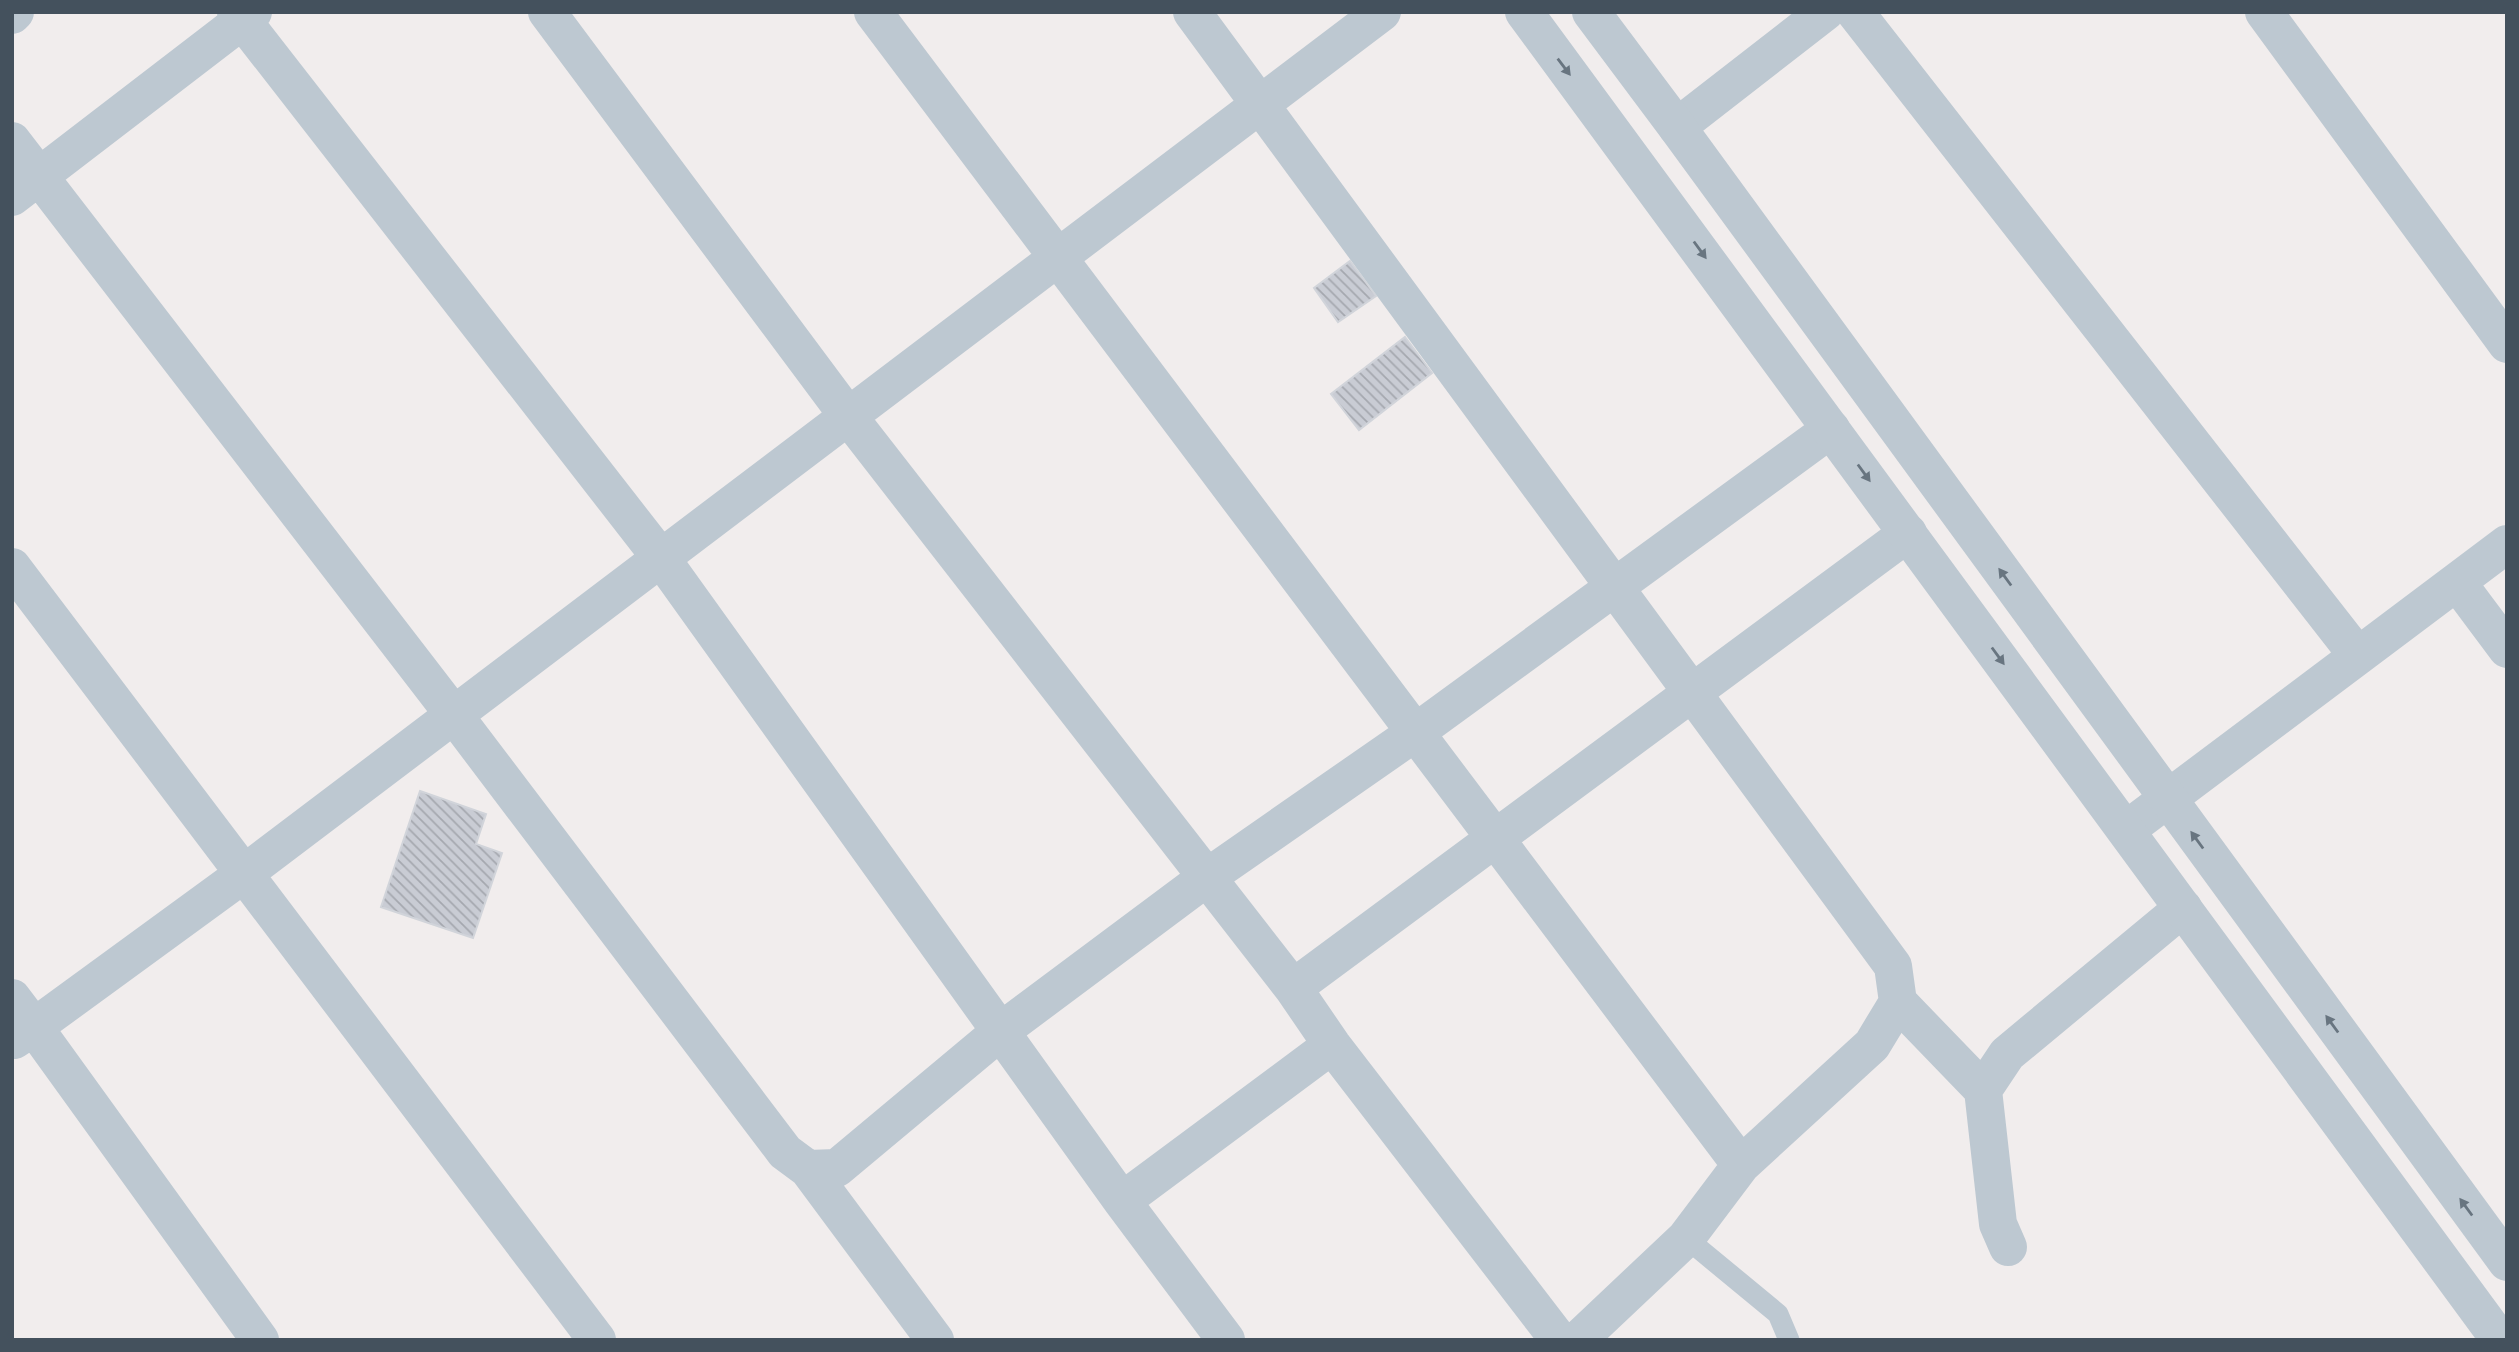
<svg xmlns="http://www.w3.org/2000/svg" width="2519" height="1352" font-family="'Nunito Sans',sans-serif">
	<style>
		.building { fill: url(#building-back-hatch); stroke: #d1d4da; stroke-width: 2 }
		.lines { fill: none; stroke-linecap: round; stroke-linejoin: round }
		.service { stroke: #bdc8d1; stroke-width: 21 }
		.minor { stroke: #bdc8d1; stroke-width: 38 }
		.tertiary { stroke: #bdc8d1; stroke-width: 38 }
		.oneway { fill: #687580 }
	</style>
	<defs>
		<pattern id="building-back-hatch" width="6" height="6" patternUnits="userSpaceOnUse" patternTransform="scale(1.75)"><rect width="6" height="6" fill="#c9ccd4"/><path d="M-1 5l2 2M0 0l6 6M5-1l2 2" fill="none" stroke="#a5a8af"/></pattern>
	</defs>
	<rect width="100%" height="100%" fill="#f1eded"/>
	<path class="building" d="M1350,261l26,35 -38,26 -24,-34z
		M1405,337l27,36 -73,57 -28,-36z
		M420,791l66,23 -10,30 26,9 -29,85 -92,-31z"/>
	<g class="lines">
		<path class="service" d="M1686,1238l92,76 11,26"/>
		<path class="minor" d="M236,12l425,546 461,643 104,139
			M547,12l301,404 445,572 39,57 227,295
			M873,12l868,1153
			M1192,12l701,954 5,36 -26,43 -131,120 -55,73 -108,102
			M1855,12l503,644
			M2264,12l243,332
			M12,15l3,-3
			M1677,127l148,-115
			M12,141l442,574 331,437 23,17 29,-1 164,-137 205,-153 210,-146 415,-303
			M12,197l241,-185
			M12,567l585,773
			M2457,582l50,67
			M2126,830l381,-286
			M1293,988l615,-455
			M12,998l22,29 211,-154 1137,-861
			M1898,1002l85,88
			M14,1040l20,-13 226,313
			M808,1169l127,171
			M1122,1201l210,-156
			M2008,1247l-10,-23 -15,-134 24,-36 176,-146"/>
		<path class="tertiary" d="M1524,12l976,1328
			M1591,12l86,115 830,1135"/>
	</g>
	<defs><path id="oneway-solid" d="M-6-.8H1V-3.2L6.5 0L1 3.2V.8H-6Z" transform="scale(1.75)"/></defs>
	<g class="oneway">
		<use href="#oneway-solid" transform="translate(1564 67) rotate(53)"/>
		<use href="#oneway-solid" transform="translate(1700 250) rotate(54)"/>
		<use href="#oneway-solid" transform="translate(1864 473) rotate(54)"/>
		<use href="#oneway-solid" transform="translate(2005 577) rotate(-126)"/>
		<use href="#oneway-solid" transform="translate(1998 656) rotate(54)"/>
		<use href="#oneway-solid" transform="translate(2197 840) rotate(-126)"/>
		<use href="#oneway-solid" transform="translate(2332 1024) rotate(-126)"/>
		<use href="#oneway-solid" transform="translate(2466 1207) rotate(-126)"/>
	</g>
	<rect width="2519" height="1352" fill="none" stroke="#44515d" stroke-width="28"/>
</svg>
